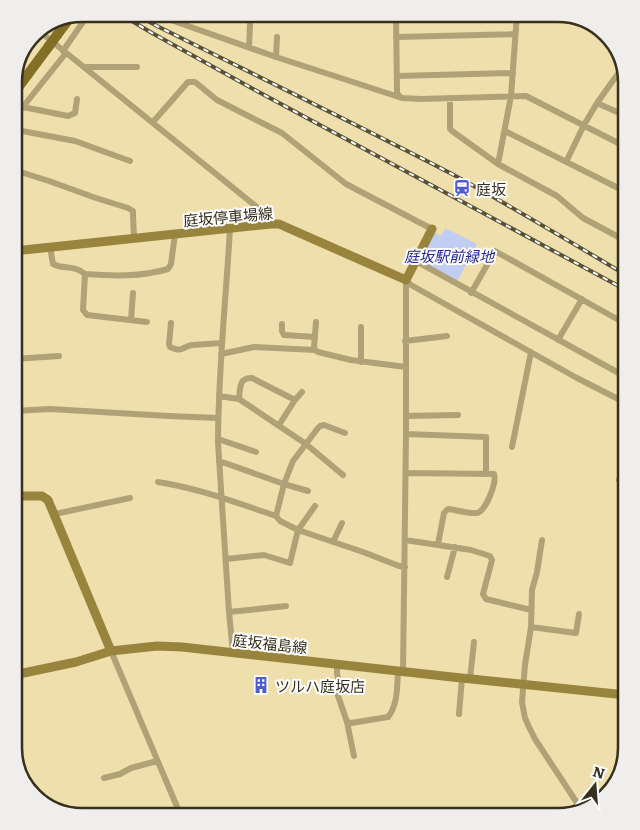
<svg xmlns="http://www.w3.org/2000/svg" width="640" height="830" font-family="Literata,'Noto Sans JP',serif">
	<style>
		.green { fill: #c2cdf3 }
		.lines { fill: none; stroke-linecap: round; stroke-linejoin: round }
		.street { stroke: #b0a276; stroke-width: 6 }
		.secondary { stroke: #99843d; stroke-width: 9 }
		.primary { stroke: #836f25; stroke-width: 10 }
		.rail-casing { stroke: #585137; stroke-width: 4 }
		.rail { stroke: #fff; stroke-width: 2; stroke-dasharray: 5.5; stroke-linecap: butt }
		.primary-bridge { stroke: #836f25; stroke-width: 10 }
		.labels { text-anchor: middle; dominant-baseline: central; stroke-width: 4; stroke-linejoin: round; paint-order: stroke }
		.poi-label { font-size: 15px; fill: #36301c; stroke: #fff; text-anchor: start }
		.street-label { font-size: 15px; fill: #36301c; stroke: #fff }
		.park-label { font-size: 15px; font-style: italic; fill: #262892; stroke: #fff }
		.rim { fill: none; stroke: #36301c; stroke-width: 2.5 }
	</style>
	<rect width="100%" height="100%" fill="#eedfac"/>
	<path class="green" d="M445,228l32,16 -20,38 -39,-22 15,-29 8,5z"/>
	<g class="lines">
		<path class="street" d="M154,14l122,43 126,41
			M396,14l1,78 2,4 3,2 19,1 105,-3 100,51
			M592,29l13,6
			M38,30l230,186 3,8
			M396,37l119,-3
			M249,47l1,-22
			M63,51l22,-32
			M276,57l1,-20
			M84,67h53
			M397,76l116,-3
			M450,98v31l2,2 46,33 59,32 26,22 43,23
			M597,103l29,13
			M23,107l45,9 7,-3 2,-14
			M14,118l52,-65
			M153,122l35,-40h7l22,18 65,33 64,51 86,45
			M14,128l8,3 53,10 55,20
			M505,131l121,61
			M566,162l18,-37 13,-22 25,-35
			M498,164l13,-68 6,-82
			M14,170l35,11 47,17 32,10 5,3v4l1,23
			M230,228c-4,72 -12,143 -12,215l11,169 4,41
			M50,247l3,17c11,6 19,0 32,10l-2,36 4,5 60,7
			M416,261l210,116
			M85,274c27,2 56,3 83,-5l3,-5 4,-30
			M406,280l5,5 166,93 49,25
			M471,293l24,-42 131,73
			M131,320l2,-27
			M316,322l-2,25 1,3 3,2 33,8 55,7
			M171,323l-2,21 1,3c14,6 11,0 22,-2l30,-2
			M282,324v7l2,4 31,2
			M558,340l24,-41
			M405,341l42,-5
			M221,354l33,-7 61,3
			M14,359l45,-3
			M361,362v-35
			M219,396l20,3 67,45 37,31
			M239,399c1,-10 0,-22 13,-21l43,22
			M14,411l36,-2 118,7 50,2
			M406,416l52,-1
			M279,425l16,-25 7,-8
			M406,434l80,3v36
			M218,439l38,13
			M512,447l19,-95
			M219,462l6,1 59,21 24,7
			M406,473l88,1c3,8 -8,37 -17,39 -7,1 -21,-3 -29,-4l-4,4 -6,31
			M619,480l7,-13
			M158,482c40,6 79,21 118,34l8,-32 9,-23 25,-33 2,-2 4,-1 21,8
			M14,504l4,-4 1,-3
			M55,514l75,-16
			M276,516l4,5 18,9 65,22 36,14 6,1
			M405,540l66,10 19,6 2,4 -9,34 3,5 45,11
			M542,540l-5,32 -5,18 -1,37 -6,38 -3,37 3,16 4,9 6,12 46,70
			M333,542l9,-19
			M226,559l38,-4 26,8 8,-33 17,-24
			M447,577l8,-30
			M229,612l57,-6
			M531,627l45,6 3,-19
			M111,651l70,165
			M337,664v9l2,12 -4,2 12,35 7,34
			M403,672l3,-238v-154
			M470,679l4,-37
			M459,714l3,-36
			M347,722l4,1 37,-6c10,-12 9,-31 10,-46
			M104,778l16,-4 11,-6 26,-7"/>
		<path class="secondary" d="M14,251l257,-27h8l127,56 26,-51
			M14,492l4,4h24l6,4 63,151 46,-5 25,1 270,30 174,18
			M14,675l62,-13 35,-11"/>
		<path class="primary" d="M57,35l12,-16
			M14,93l35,-47"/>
		<g class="rail-casing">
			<path id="rail" d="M120,14l32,19 103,57 371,200
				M135,14l22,12c98,49 197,97 295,148 59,32 117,67 174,101"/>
		</g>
		<use href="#rail" class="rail"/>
		<path class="primary-bridge" d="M49,46l8,-11"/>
	</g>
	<defs>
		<g id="station-bare" transform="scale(1.35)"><path d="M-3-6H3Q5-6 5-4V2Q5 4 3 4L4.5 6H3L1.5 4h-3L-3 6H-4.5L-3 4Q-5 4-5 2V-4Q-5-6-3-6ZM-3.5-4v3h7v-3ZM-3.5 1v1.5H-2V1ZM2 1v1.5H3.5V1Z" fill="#4d5cd1" stroke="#fff" stroke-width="2.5" paint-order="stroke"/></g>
		<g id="building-bare" transform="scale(1.35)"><path d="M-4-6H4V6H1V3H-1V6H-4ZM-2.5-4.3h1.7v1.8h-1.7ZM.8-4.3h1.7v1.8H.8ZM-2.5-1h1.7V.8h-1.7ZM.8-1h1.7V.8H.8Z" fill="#4d5cd1" stroke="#fff" stroke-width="2.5" paint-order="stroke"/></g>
	</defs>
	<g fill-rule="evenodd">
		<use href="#station-bare" x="462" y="188"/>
		<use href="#building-bare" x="261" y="685"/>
	</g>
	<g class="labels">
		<g class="poi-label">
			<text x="476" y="188">庭坂</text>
			<text x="275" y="685">ツルハ庭坂店</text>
		</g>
		<g class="street-label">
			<text transform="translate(228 216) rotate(-5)">庭坂停車場線</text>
			<text transform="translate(270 643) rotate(6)">庭坂福島線</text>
		</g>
		<g class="park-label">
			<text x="449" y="255">庭坂駅前緑地</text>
		</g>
	</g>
	<path d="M0 0H640V830H0ZM82 22H558A60 60 0 0 1 618 82V748A60 60 0 0 1 558 808H82A60 60 0 0 1 22 748V82A60 60 0 0 1 82 22Z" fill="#efeeed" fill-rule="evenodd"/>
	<path class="rim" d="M82 22H558A60 60 0 0 1 618 82V748A60 60 0 0 1 558 808H82A60 60 0 0 1 22 748V82A60 60 0 0 1 82 22Z"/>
	<g transform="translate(595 785) rotate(17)" stroke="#ffffff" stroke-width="4" paint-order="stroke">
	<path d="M0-4L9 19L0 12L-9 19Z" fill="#36301c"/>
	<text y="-8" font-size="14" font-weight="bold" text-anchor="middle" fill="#36301c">N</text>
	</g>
</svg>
